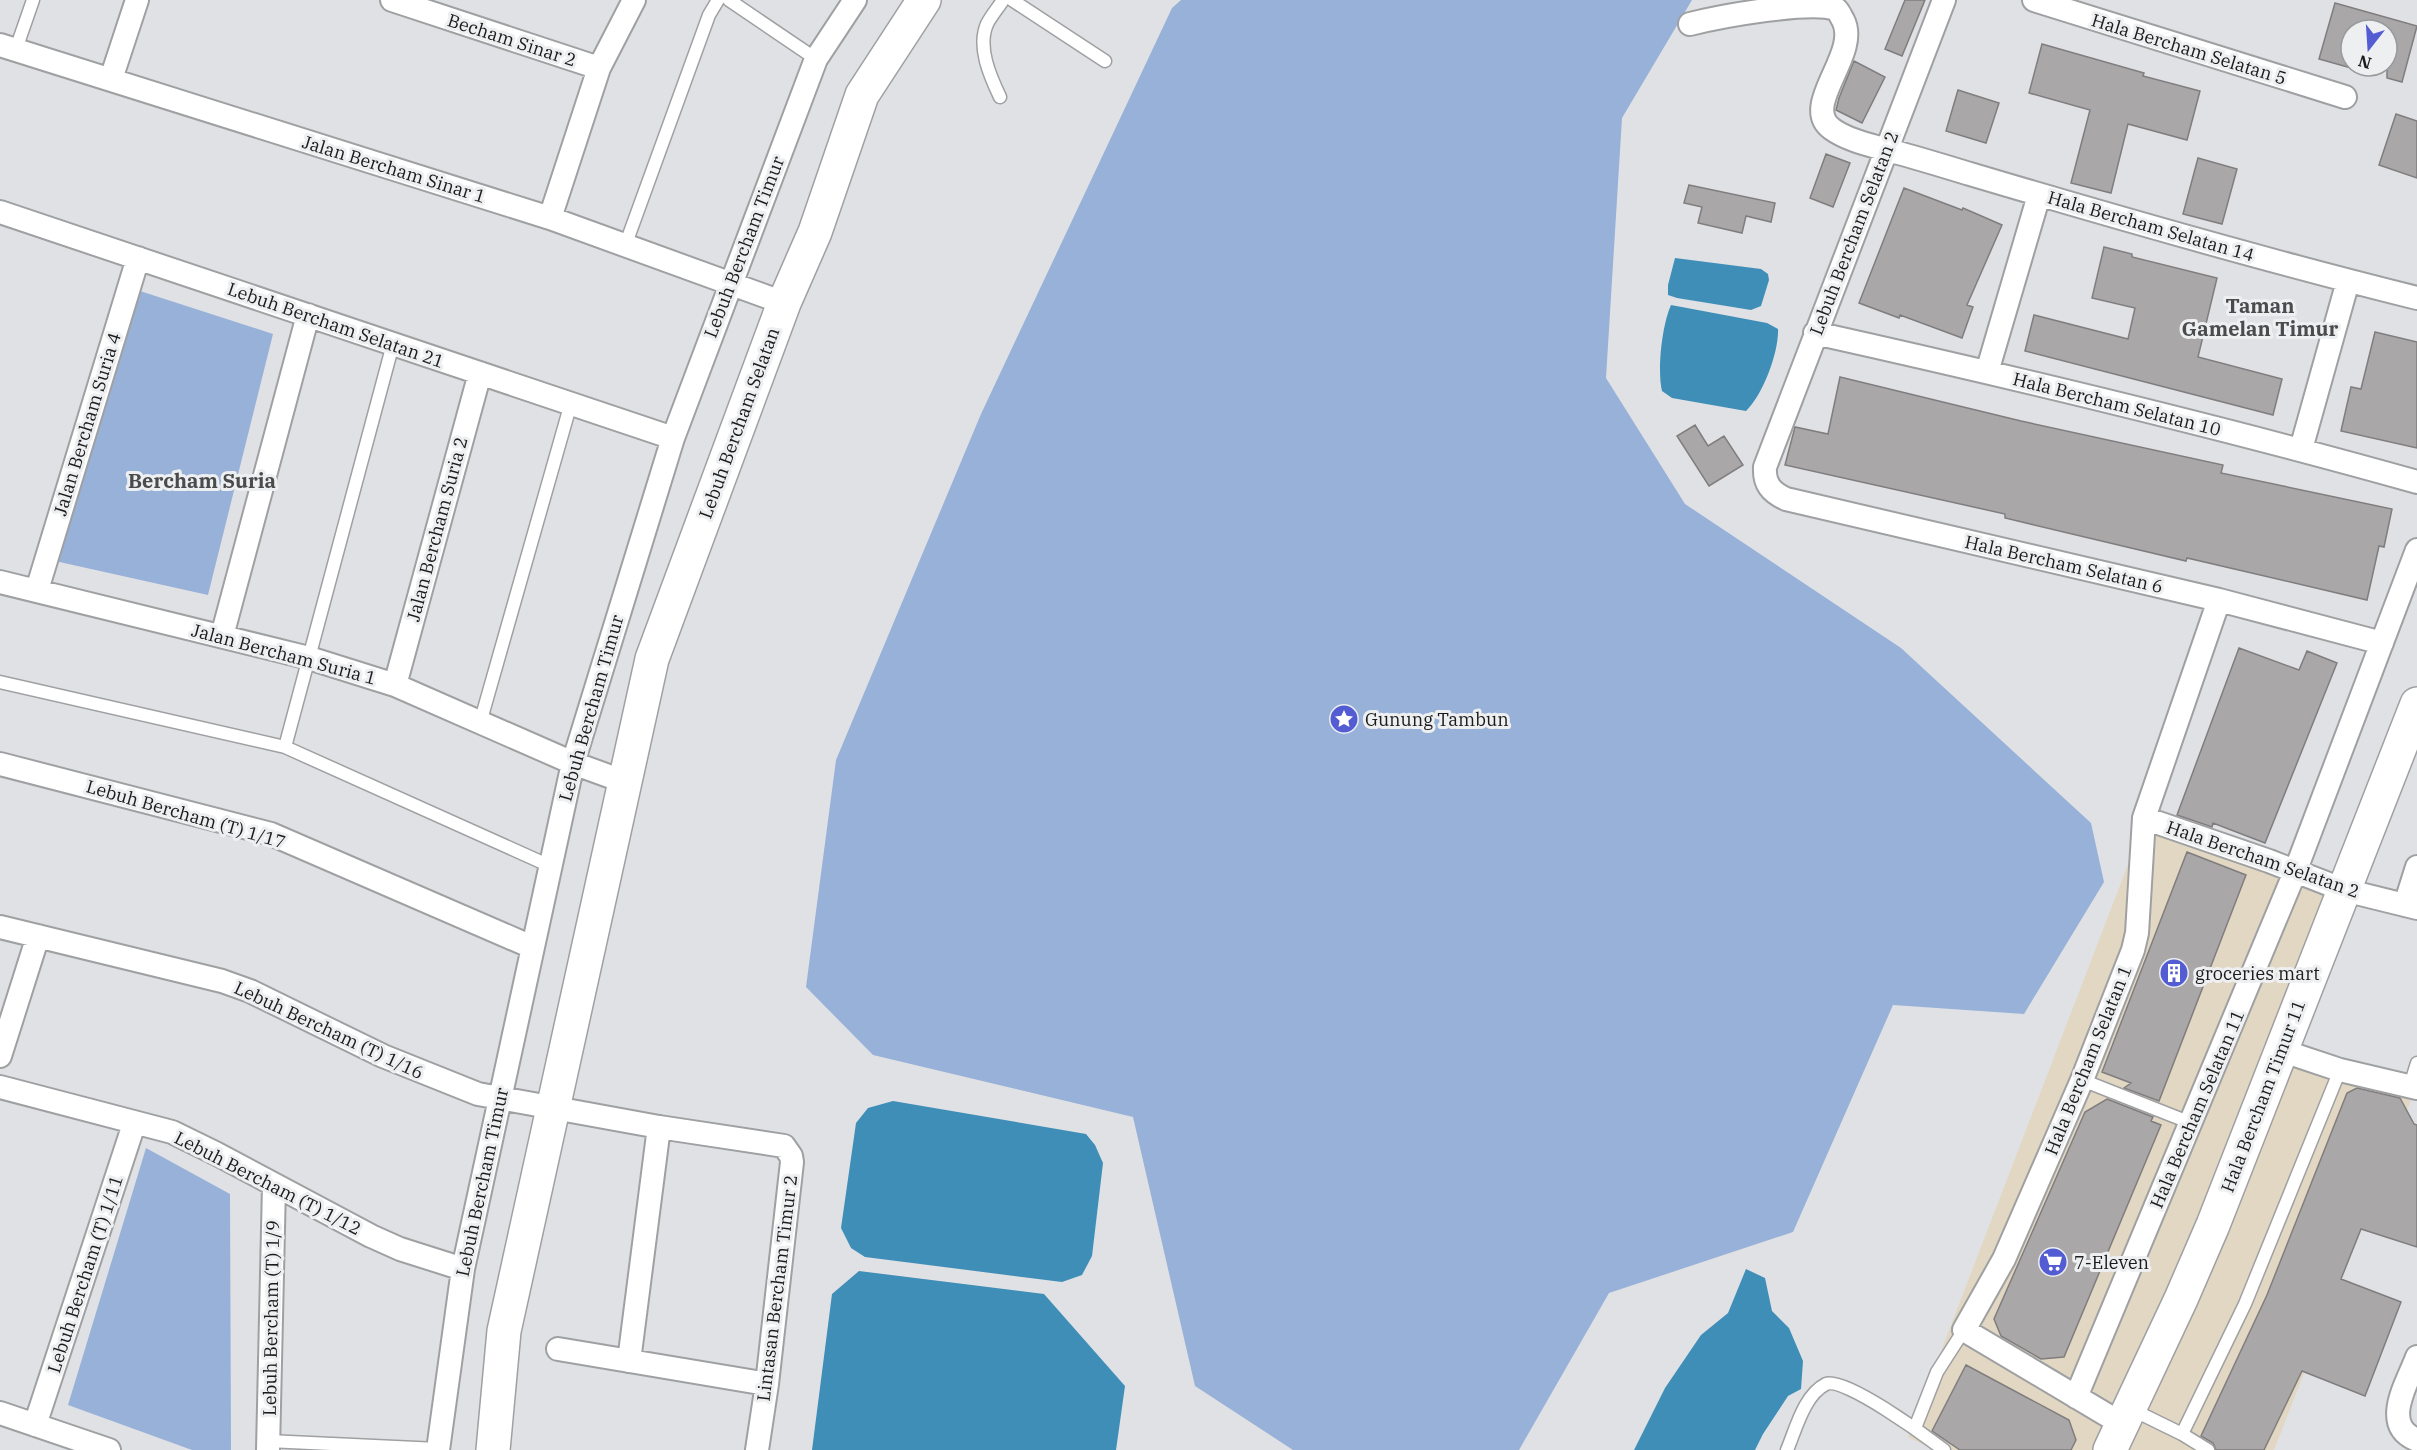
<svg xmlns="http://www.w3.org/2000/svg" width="2417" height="1450" font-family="'IBM Plex Serif',serif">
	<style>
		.commercial { fill: #e1d7c2 }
		.green { fill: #97b1d8 }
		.water { fill: #3f8eb8 }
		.building { fill: #a9a7a8; stroke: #807d7e; stroke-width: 1.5 }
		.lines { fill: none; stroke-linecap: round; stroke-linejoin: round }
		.lane-casing { stroke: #9fa0a2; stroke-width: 15 }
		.street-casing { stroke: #9fa0a2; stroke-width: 26 }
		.secondary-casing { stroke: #9fa0a2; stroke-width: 36 }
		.lane { stroke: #fff; stroke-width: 12 }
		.street { stroke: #fff; stroke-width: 22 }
		.secondary { stroke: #fff; stroke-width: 33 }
		.labels { text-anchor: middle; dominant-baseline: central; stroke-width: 6; stroke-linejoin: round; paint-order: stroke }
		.street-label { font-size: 18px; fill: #1b1b1c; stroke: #edeff1 }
		.poi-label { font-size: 18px; fill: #1b1b1c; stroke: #edeff1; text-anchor: start }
		.neighbourhood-label { font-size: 20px; font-weight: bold; fill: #4a4b4d; stroke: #edeff1 }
	</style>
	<rect width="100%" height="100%" fill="#e0e1e4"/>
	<path class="commercial" d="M2144,823l197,67 -61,160 135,40 -141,360h-340l-26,-13z"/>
	<path class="green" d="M1181,0h511l-70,118 -16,260 79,126 216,144 190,175 13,59 -80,132 -131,-9 -100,227 -184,61 -90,157h-226l-98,-64 -62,-269 -260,-62 -67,-68 30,-227 145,-346 191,-406z
		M140,291l133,43 -65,261 -153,-34z
		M146,1148l84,46 1,256h-39l-124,-45z"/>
	<path class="water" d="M1675,258l86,11 7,5 1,6 -8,26 -10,4 -74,-12 -9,-3v-10z
		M1671,305l96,18 11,6c1,23 -15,66 -32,82l-74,-13 -10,-7c-5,-21 0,-66 9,-86z
		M893,1101l193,33 9,11 8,18 -11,93 -10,19 -20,7 -197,-25 -14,-9 -10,-20 15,-105 12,-15z
		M1746,1269l19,9 7,33 17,17 14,33 -2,28 -13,7 -25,38 -8,16h-121l31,-62 36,-53 27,-22z
		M859,1271l185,23 81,92 -9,64h-304l20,-156z"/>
	<path class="building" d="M1905,0h20l-23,56 -17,-7z
		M2335,3l82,23 -15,56 -15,-4v-48h-36v38l-32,-9z
		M2042,44l102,29 -1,3 57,15 -13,49 -59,-16 -17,69 -40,-10 19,-73 -61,-17z
		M1854,61l31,16 -23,46 -26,-13 3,-12z
		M1958,90l41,13 -13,40 -40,-12z
		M2396,114l21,7v57l-38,-13z
		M1826,154l24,9 -17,44 -23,-9z
		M2198,158l39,11 -15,55 -39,-10z
		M1689,185l86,18 -4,19 -25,-6 -4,17 -44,-10 4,-16 -18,-4z
		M1904,188l58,22 1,-2 39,17 -35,80 6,2 -11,31 -62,-23 -1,3 -40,-15z
		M2104,247l28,7v3l85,21 -19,79 84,22 -9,36 -248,-64 9,-36 94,24 7,-31 -43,-10z
		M2375,332l42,10v106l-76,-17 10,-44 10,2z
		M1840,377l181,44 202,44 -2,8 171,36 -8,38 -5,-1 -12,54 -180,-42 -1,3 -181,-43v-4l-220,-49 10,-38 33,7z
		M1695,425l13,21 16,-10 19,29 -34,21 -32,-50z
		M2239,648l60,22 8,-19 30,12 -72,180 -52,-20 -1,4 -35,-12z
		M2187,852l59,23 -87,226 -35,-13 7,-5 -29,-11z
		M2357,1088l43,10 14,26 3,1v122l-56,-18 -20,50 60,23 -36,94 -63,-25 -38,79h-48l-3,-7 -12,-7 66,-141 80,-202z
		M2107,1099l46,18 -2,4 10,4 -97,232 -23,2 -40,-23 -7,-17 91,-207z
		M1966,1365l103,55 7,20 -5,10h-111l-28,-19z"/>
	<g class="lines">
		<g class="lane-casing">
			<path id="lane" d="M729,0l87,59
				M1012,0l93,61
				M16,49l17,-49
				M1000,97c-10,-21 -23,-50 -13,-73 4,-8 11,-16 16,-24
				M625,246l84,-231 9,-15
				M0,682l285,65 265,119
				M480,723l91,-320
				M285,747l108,-403
				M2082,1080l109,43
				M2410,1086l7,-23
				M2131,1409l51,25 63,-130 95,-234
				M1915,1428l22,-56 27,-42
				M2182,1434l26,16
				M268,1441l170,8
				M1787,1450c9,-21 17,-55 39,-66 18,-8 101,53 118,66"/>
		</g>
		<g class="street-casing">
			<path id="street" d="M392,0l207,68
				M1944,0l-179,467c-1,17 6,25 21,32l433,101 163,43
				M2034,0l311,97
				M1690,24c32,-8 120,-24 146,-15 3,2 5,8 7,11 18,34 -44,86 -11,109 15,11 38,16 55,21 28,7 56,16 83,24 148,44 297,87 447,124
				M0,45l550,173 234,85
				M111,79l26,-79
				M0,212l673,226
				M550,218l49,-150 35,-68
				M1815,333c202,45 403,93 602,149
				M1987,372l52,-177
				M2301,449l47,-168
				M0,582l309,76 86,27 178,78 52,19
				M37,590l101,-332
				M222,636l86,-321
				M395,685l85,-312
				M0,764l271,70 261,113
				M2144,818l125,43 75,29 73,18
				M2405,905l12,-38
				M0,927l222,54 28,10 133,65 95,38 181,33 125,19 7,10 1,6 -25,222 -10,66
				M2280,1050l60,20 77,18
				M0,1056l38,-120
				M0,1087l172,45 45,22 154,82 29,13 63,20
				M558,1349l209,35
				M2417,1357c-10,27 -37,68 0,83
				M629,1361l30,-234
				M2076,1397l219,-525 122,-322
				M0,1413l109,37
				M2122,1424l-158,-94 40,-71 78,-179 51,-130 4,-17 7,-115 75,-218
				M35,1425l99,-301
				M268,1450l6,-265
				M438,1450l25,-181 110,-506 100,-325 143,-379 39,-59"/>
		</g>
		<g class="secondary-casing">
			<path id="secondary" d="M493,1450l11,-119 148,-672 132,-356 31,-71 47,-137 62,-95
				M2110,1450l71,-151 32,-74 204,-521"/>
		</g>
		<use href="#lane" class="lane"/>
		<use href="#street" class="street"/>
		<use href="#secondary" class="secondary"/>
	</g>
	<defs>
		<g id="sight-disc" transform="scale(1.5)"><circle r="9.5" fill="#535cd3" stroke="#edeff1"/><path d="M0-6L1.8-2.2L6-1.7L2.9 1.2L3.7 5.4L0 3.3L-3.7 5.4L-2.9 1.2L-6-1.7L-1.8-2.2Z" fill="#fff"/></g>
		<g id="building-disc" transform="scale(1.5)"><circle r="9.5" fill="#535cd3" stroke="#edeff1"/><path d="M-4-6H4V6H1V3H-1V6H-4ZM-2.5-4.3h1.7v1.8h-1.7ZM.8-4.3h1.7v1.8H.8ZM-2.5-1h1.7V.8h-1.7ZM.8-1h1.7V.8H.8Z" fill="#fff"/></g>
		<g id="supermarket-disc" transform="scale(1.5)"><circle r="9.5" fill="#535cd3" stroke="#edeff1"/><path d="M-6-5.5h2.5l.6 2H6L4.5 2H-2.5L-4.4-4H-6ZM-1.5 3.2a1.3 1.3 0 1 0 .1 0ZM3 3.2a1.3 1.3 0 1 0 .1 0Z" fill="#fff"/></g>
	</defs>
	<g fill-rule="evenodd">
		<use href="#sight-disc" x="1344" y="719"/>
		<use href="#building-disc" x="2174" y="973"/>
		<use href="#supermarket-disc" x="2053" y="1262"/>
	</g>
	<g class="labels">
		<g class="street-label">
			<text transform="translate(512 40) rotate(18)">Becham Sinar 2</text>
			<text transform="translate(2189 49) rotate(17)">Hala Bercham Selatan 5</text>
			<text transform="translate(394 169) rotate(17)">Jalan Bercham Sinar 1</text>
			<text transform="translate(2151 226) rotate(16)">Hala Bercham Selatan 14</text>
			<text transform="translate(1854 233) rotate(-69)">Lebuh Bercham Selatan 2</text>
			<text transform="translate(744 247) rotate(-69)">Lebuh Bercham Timur</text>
			<text transform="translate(336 325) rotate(19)">Lebuh Bercham Selatan 21</text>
			<text transform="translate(2117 404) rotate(14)">Hala Bercham Selatan 10</text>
			<text transform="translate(739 423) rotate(-70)">Lebuh Bercham Selatan</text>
			<text transform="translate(87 424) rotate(-73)">Jalan Bercham Suria 4</text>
			<text transform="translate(437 529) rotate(-75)">Jalan Bercham Suria 2</text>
			<text transform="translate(2064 564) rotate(13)">Hala Bercham Selatan 6</text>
			<text transform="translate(284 654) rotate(15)">Jalan Bercham Suria 1</text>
			<text transform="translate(591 708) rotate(-74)">Lebuh Bercham Timur</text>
			<text transform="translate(186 814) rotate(16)">Lebuh Bercham (T) 1/17</text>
			<text transform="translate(2263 859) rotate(19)">Hala Bercham Selatan 2</text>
			<text transform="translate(329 1030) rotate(25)">Lebuh Bercham (T) 1/16</text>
			<text transform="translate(2088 1060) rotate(-68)">Hala Bercham Selatan 1</text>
			<text transform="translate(2263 1096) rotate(-69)">Hala Bercham Timur 11</text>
			<text transform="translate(2197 1109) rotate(-67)">Hala Bercham Selatan 11</text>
			<text transform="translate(482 1182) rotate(-78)">Lebuh Bercham Timur</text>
			<text transform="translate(268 1183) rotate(27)">Lebuh Bercham (T) 1/12</text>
			<text transform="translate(85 1274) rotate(-72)">Lebuh Bercham (T) 1/11</text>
			<text transform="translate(777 1288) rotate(-83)">Lintasan Bercham Timur 2</text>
			<text transform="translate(271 1318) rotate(-89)">Lebuh Bercham (T) 1/9</text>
		</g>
		<g class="poi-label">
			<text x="1365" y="719">Gunung Tambun</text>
			<text x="2195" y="973">groceries mart</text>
			<text x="2074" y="1262">7-Eleven</text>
		</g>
		<g class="neighbourhood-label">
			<text x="2260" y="305">Taman<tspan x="2260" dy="23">Gamelan Timur</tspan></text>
			<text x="202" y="480">Bercham Suria</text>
		</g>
	</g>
	<g transform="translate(2369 48) rotate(197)"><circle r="28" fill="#edeff1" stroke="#999a9c" stroke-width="1.5"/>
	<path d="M0-4.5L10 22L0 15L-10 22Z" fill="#535cd3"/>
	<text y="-9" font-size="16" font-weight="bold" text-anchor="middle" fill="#1b1b1c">N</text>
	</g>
</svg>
